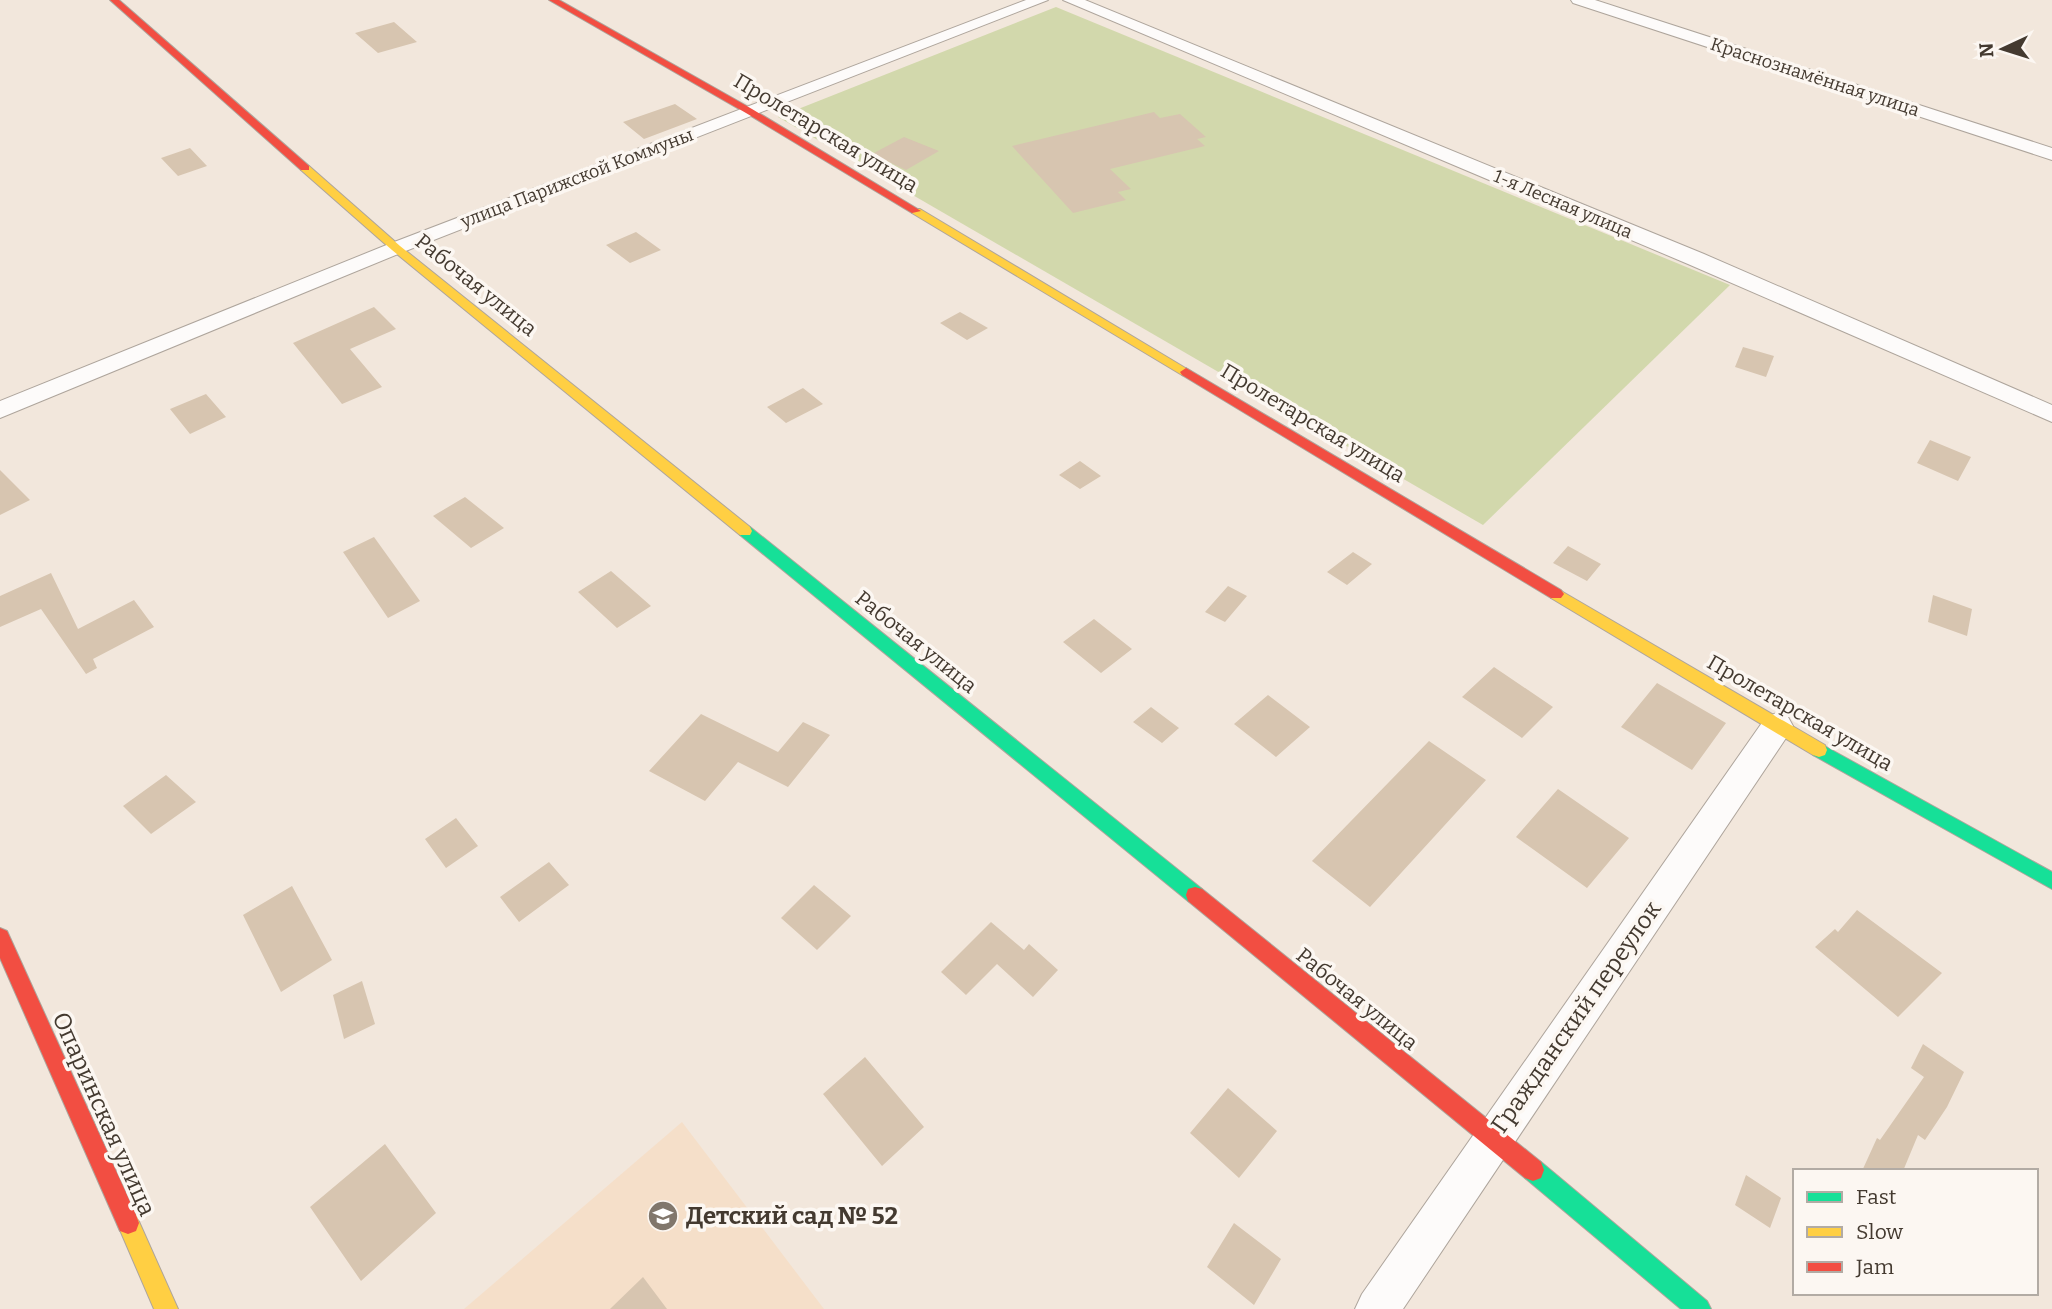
<svg xmlns="http://www.w3.org/2000/svg" width="2052" height="1309" font-family="Bitter,serif">
	<style>
		.built { fill: #f5dfc9 }
		.green { fill: #d2d8ac }
		.building { fill: #d7c5b0 }
		.lines { fill: none; stroke-linecap: round; stroke-linejoin: round }
		.street-casing { stroke: #aea59c; stroke-width: 2 }
		.fast-casing { stroke: #aea59c; stroke-width: 2 }
		.slow-casing { stroke: #aea59c; stroke-width: 2 }
		.jam-casing { stroke: #aea59c; stroke-width: 2 }
		.street { fill: #fdfbfa; fill-rule: evenodd }
		.fast { fill: #16e098; fill-rule: evenodd }
		.slow { fill: #ffcf43; fill-rule: evenodd }
		.jam { fill: #f24e42; fill-rule: evenodd }
		.labels { text-anchor: middle; dominant-baseline: central; stroke-width: 7; stroke-linejoin: round; paint-order: stroke }
		.far-street-label { font-size: 18px; fill: #443a30; stroke: #fcf7f2 }
		.street-label { font-size: 21px; fill: #443a30; stroke: #fcf7f2 }
		.near-street-label { font-size: 24px; fill: #443a30; stroke: #fcf7f2 }
		.near-poi-label { font-size: 24px; font-weight: bold; fill: #443a30; stroke: #fcf7f2; text-anchor: start }
	</style>
	<rect width="100%" height="100%" fill="#f2e7dc"/>
	<path class="built" d="M682,1122l142,187h-360z"/>
	<path class="green" d="M1056,7l674,278 -247,240 -705,-408z"/>
	<path class="building" d="M394,22l23,20 -39,11 -23,-20z
		M675,104l22,15 -53,20 -21,-17z
		M1154,112l6,6 20,-4 26,23 -9,2 8,7 -95,23 21,20 -13,3 8,8 -53,13 -61,-67z
		M904,137l35,14 -33,19 -34,-16z
		M190,148l17,18 -29,10 -17,-18z
		M636,232l25,18 -31,13 -24,-18z
		M374,307l22,22 -46,20 32,38 -40,17 -49,-61z
		M960,312l28,16 -21,12 -27,-17z
		M1743,347l31,9 -8,21 -31,-10z
		M803,388l20,16 -37,19 -19,-16z
		M206,394l20,23 -36,17 -20,-25z
		M1930,440l41,17 -13,24 -41,-18z
		M1080,461l21,15 -21,13 -21,-14z
		M0,470l30,30 -30,15z
		M465,497l39,31 -33,20 -38,-32z
		M374,537l46,64 -32,17 -45,-66z
		M1568,546l33,18 -14,17 -34,-18z
		M1353,552l19,12 -25,21 -20,-13z
		M611,571l40,35 -34,22 -39,-36z
		M51,573l27,56 56,-29 20,27 -61,32 4,9 -11,6 -45,-65 -41,18v-31z
		M1228,586l19,10 -22,26 -20,-10z
		M1933,595l39,14 -5,27 -39,-14z
		M1094,619l38,30 -31,24 -38,-31z
		M1494,667l59,40 -31,31 -60,-41z
		M1657,683l69,40 -34,47 -71,-43z
		M1268,695l42,32 -34,30 -42,-33z
		M1151,707l28,21 -17,15 -29,-21z
		M701,714l77,38 25,-30 27,13 -42,52 -50,-25 -33,39 -56,-30z
		M1429,741l57,39 -116,127 -58,-46z
		M166,775l30,27 -45,32 -28,-28z
		M1558,789l71,49 -42,50 -71,-51z
		M456,818l22,28 -32,22 -21,-29z
		M549,862l20,23 -50,37 -19,-25z
		M814,885l37,31 -34,34 -36,-32z
		M292,886l40,74 -51,32 -38,-77z
		M1857,910l85,63 -44,44 -83,-70 20,-18 3,3z
		M991,922l33,28 5,-6 29,26 -25,27 -36,-33 -31,31 -25,-23z
		M362,981l13,43 -31,15 -11,-44z
		M1923,1044l41,28 -17,35 -22,33 -7,-5 -15,36h-41l15,-33 3,2 44,-63 -13,-9z
		M865,1057l59,70 -42,39 -59,-72z
		M1228,1088l49,43 -38,47 -49,-45z
		M385,1144l51,69 -75,68 -51,-74z
		M1746,1175l35,23 -11,30 -35,-23z
		M1234,1223l47,36 -27,46 -47,-38z
		M643,1277l24,32h-57z"/>
	<g class="lines">
		<g class="street-casing">
			<path id="street" d="M1026,0h22l-645,252 -403,166v-17l389,-157z
				M1063,0h22l619,254 348,151v17l-364,-158z
				M1571,0h24l457,148v12l-479,-157z
				M1777,713l11,4 5,9 -5,9 -385,574h-48l7,-15 404,-577z"/>
		</g>
		<g class="fast-casing">
			<path id="fast" d="M745,526l5,1 452,362 2,6 -2,6 -7,2 -7,-2 -448,-366 -2,-4z
				M1819,743l233,129v17l-239,-134 -2,-5 2,-5z
				M1533,1159l8,3 166,139 4,8h-30l-156,-131 -3,-8 3,-8z"/>
		</g>
		<g class="slow-casing">
			<path id="slow" d="M301,166h8l91,80 350,281 2,4 -2,4h-10l-348,-285 -91,-80z
				M912,209h8l272,163 -6,4 -4,-1 -270,-162z
				M1556,588l269,157 2,5 -2,5 -6,2 -6,-2 -262,-157 -3,-4z
				M128,1212l8,3 42,94h-24l-37,-86 3,-8z"/>
		</g>
		<g class="jam-casing">
			<path id="jam" d="M110,0h9l190,166v4h-8z
				M549,0h10l193,109 169,102 -9,2 -166,-100z
				M1186,368l375,222 3,4 -3,4h-10l-369,-223 -2,-3z
				M1195,887l7,2 339,273 3,8 -3,8 -8,3 -8,-3 -337,-277 -2,-6 2,-6z
				M0,928l7,3 129,284 3,8 -3,8 -8,3 -8,-3 -120,-273z"/>
		</g>
		<use href="#street" class="street"/>
		<use href="#fast" class="fast"/>
		<use href="#slow" class="slow"/>
		<use href="#jam" class="jam"/>
	</g>
	<defs>
		<g id="school-disc" transform="scale(1.575)"><circle r="9.5" fill="#81776c" stroke="#fcf7f2"/><path d="M0-5L7-2L0 1L-7-2ZM-4 1L0 2.5L4 1V4Q0 6-4 4Z" fill="#fff"/></g>
	</defs>
	<g fill-rule="evenodd">
		<use href="#school-disc" x="663" y="1216"/>
	</g>
	<g class="labels">
		<g class="far-street-label">
			<text transform="translate(1815 77) rotate(18)">Краснознамённая улица</text>
			<text transform="translate(577 178) rotate(-21)">улица Парижской Коммуны</text>
			<text transform="translate(1563 204) rotate(23)">1-я Лесная улица</text>
		</g>
		<g class="street-label">
			<text transform="translate(826 133) rotate(31)">Пролетарская улица</text>
			<text transform="translate(476 285) rotate(39)">Рабочая улица</text>
			<text transform="translate(1313 423) rotate(31)">Пролетарская улица</text>
			<text transform="translate(916 642) rotate(39)">Рабочая улица</text>
			<text transform="translate(1800 713) rotate(30)">Пролетарская улица</text>
			<text transform="translate(1357 999) rotate(39)">Рабочая улица</text>
		</g>
		<g class="near-street-label">
			<text transform="translate(1576 1017) rotate(-55)">Гражданский переулок</text>
			<text transform="translate(104 1114) rotate(66)">Опаринская улица</text>
		</g>
		<g class="near-poi-label">
			<text x="686" y="1216">Детский сад № 52</text>
		</g>
	</g>
	<rect x="1793" y="1169" width="245" height="126" fill="#fcf7f2" stroke="#b2aba4" stroke-width="2"/>
	<rect x="1807" y="1192" width="35" height="10" fill="#16e098" stroke="#b2aba4" stroke-width="2"/>
	<text x="1856" y="1204" font-size="21" fill="#443a30">Fast</text>
	<rect x="1807" y="1227" width="35" height="10" fill="#ffcf43" stroke="#b2aba4" stroke-width="2"/>
	<text x="1856" y="1239" font-size="21" fill="#443a30">Slow</text>
	<rect x="1807" y="1262" width="35" height="10" fill="#f24e42" stroke="#b2aba4" stroke-width="2"/>
	<text x="1856" y="1274" font-size="21" fill="#443a30">Jam</text>
	<g transform="translate(2003 49) rotate(266)" stroke="#fcf7f2" stroke-width="5" paint-order="stroke">
	<path d="M0-5L12 26L0 18L-12 26Z" fill="#443a30"/>
	<text y="-10" font-size="19" font-weight="bold" text-anchor="middle" fill="#443a30">N</text>
	</g>
</svg>
